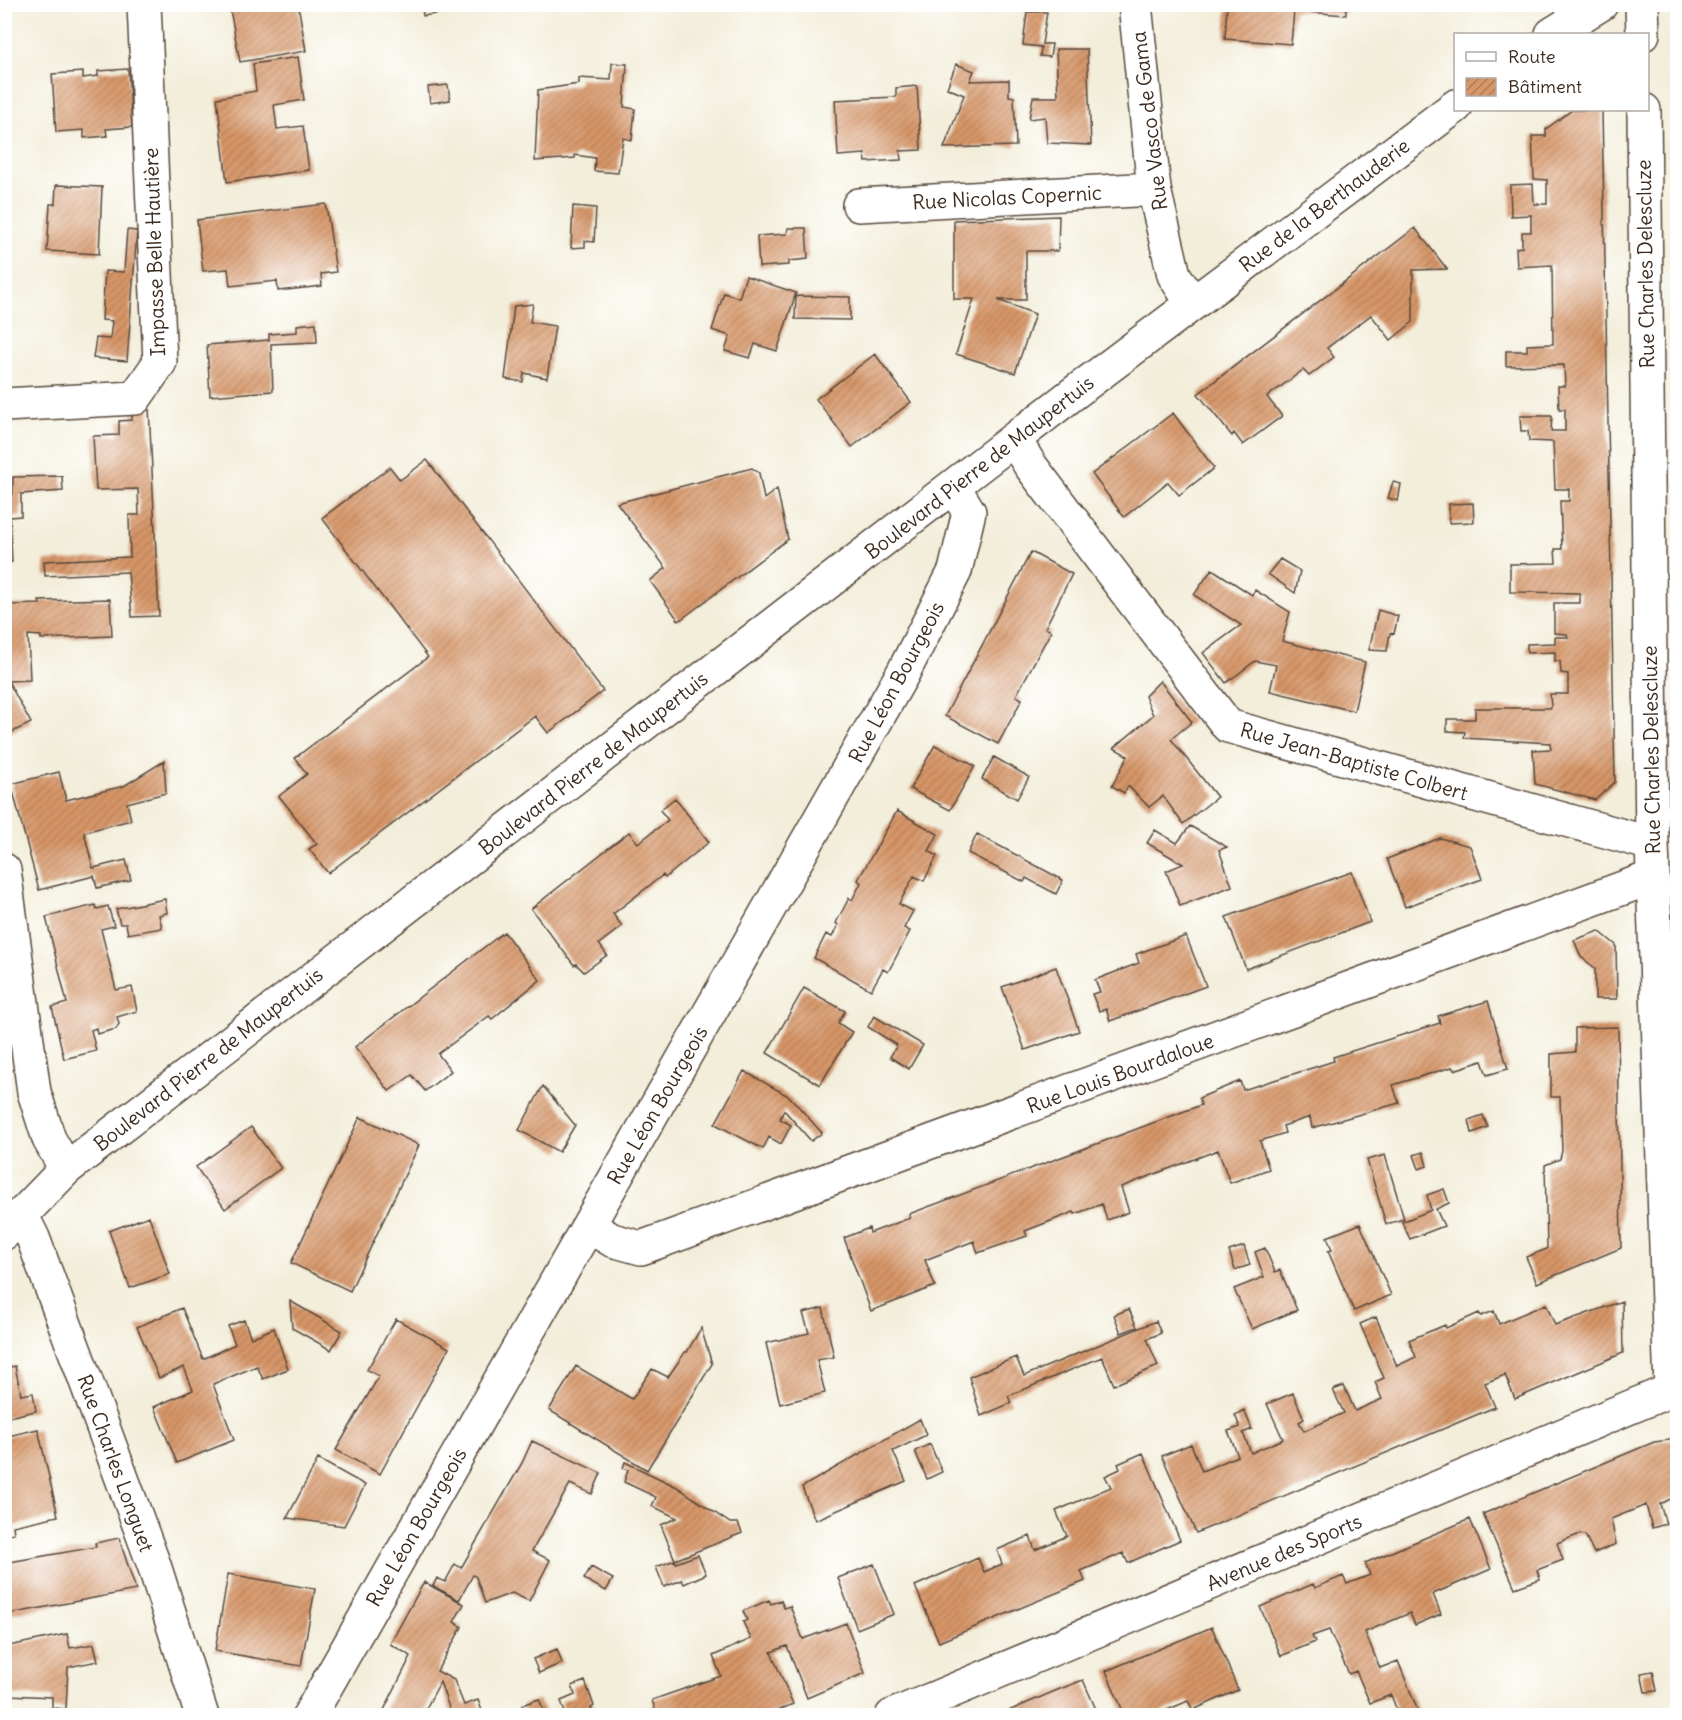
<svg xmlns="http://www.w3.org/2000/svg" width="1682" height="1720" font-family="Delius,sans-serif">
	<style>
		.building { fill: url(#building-hatch) }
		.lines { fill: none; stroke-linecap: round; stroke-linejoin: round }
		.minor-casing { stroke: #57473a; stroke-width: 36 }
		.minor { stroke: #fff; stroke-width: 33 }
		.labels { text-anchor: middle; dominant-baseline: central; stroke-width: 4.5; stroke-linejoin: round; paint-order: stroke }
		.street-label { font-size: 20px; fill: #3b2a1e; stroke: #fff }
	</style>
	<defs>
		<pattern id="building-hatch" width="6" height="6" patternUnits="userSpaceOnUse" patternTransform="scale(1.5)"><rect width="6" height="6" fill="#d79668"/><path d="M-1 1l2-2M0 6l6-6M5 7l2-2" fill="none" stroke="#b07b55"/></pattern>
	</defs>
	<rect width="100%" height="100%" fill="#fff"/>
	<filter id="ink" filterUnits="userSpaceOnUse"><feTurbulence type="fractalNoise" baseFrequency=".0167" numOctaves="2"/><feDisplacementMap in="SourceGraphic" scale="12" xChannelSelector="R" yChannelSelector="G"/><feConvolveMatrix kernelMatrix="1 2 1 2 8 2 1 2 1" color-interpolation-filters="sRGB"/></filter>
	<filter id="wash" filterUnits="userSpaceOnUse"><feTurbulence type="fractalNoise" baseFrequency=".008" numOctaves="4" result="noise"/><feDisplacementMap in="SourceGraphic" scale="24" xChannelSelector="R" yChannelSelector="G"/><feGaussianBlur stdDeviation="1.35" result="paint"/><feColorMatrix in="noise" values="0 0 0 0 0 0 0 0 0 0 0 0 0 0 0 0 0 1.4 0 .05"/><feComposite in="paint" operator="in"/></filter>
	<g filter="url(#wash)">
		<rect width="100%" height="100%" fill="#f3eeda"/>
		<g id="blocks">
			<path class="building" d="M229,4h69l8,47 -66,11z
				M422,4h19l2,9 -20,3z
				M1227,4h119v11l-52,-4 -3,33 -66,-5z
				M1027,12h20l-5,32h10l-2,13 -10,-1 1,-9 -18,-2z
				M1056,49h31l4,96 -44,-2 -2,-26 -16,2 4,-22h25z
				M298,57l6,43 -30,5 3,24 26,-3 6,44 -82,12 -10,-84 39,-7 -3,-27z
				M612,63l15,1 -3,43 11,2 -3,31 -9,-2 -5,35 -24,-2 1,-13 -20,-3v3l-40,3 3,-71 41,-6v-6l32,2z
				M956,64l18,7 -4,10 39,-1v16l5,1 2,49 -72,2 20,-53 -17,-7z
				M128,69l4,58 -26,2 1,7 -23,2v-8l-28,2 -4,-58 31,-2v6l15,-2v-5z
				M448,85l2,15 -20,3 -2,-16z
				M917,86l4,64 -21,1 1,9 -35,2 -1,-8 -27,2 -3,-56 61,-3v-9z
				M1572,110h30l13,672 -20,18 -60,-16 -2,-34 18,-1 -1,-6 -86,-5 1,-6 -18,-1v-12h28v-11h76l-1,-14h18v-20l-7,-1 -1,-12h-5v-9l-28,1v-9l28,-1v-6h13l-1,-3 -13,-1v-30h26v-10l-70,-1v-28l46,-1 -1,-14h7l-2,-48h9v-12h-14l-2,-47 -24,-1 -1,-10h-7l-1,-15h32l-1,15h14v-22h-6l-1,-23h7l-1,-21 -58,1v-15h21v-6l26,-1 -1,-79 -35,2 -1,-19 6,-1v-15h9v-17l-20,1 -1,-31 23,-1 1,20h13v-24l-13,-1 -2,-43h14v-7z
				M56,185l46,2 -3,67 -52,-3 3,-47h5z
				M326,204l10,68 -15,2 1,12 -44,5 -1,-10 -47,5 -2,-17 -25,2 -6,-51z
				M573,206l23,2 -2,34 -9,-1v6l-14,1z
				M1059,216l-1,35h-32v49h-28l37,14 -20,59 -59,-19 18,-55h-20v-79z
				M788,228h18l2,31 -19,2v4l-30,2 -2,-31 30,-2z
				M1415,228l32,41 -34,1v52l-22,18 -20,-25 -44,33 7,9 -25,19 -6,-6 -36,27 15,19 -39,29 -9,-12 -2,3 -34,-42z
				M127,230l10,1 -10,130 -34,-3 3,-20 14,1 2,-18 -10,-1 3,-49 19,1z
				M746,276l50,17 -19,58 -22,-7 -5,14 -25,-7 5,-15 -18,-6 12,-37 15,5z
				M796,296l54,1v23l-55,-1z
				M533,304l-3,18 25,4 -8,52 -23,-5 -1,9 -18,-3 9,-73z
				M316,323l1,19 -46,2 2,47 -63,5 -3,-51 62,-5v-6l28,-2v-7z
				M875,354l36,48 -59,45 -36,-48z
				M133,407h16l10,209 -27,1 -4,-45 -83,4 -1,-15 86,-4 -1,-42h10l-1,-26 -42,1 -3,-54 26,-1v-14l13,-1z
				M1173,413l41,55 -35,27 -11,-13 -44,35 -32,-43z
				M427,460l176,231 -55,42 -13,-17 -207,157 -19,-24 8,-5 -38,-48 28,-22 -12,-16 133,-101 -106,-139 68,-51 10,13z
				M752,468l7,5 5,26 13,-10 11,50 -109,82 -29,-40 16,-13 -49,-65z
				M62,476l1,15 -42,3v22l-11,1 2,45 -8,1v-69h9v-17z
				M1393,482l8,2 -3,17 -10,-3z
				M1473,503l1,19 -25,1v-19z
				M1031,552l41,22 -27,54 6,3 -35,65 6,3 -24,45 -53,-28z
				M1280,559l20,12 -5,22 -27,-19z
				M1212,569l40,26 3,-5 35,22 -8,29 83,21 -11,49 -84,-20 6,-26 -21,-4 -29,22 -23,-30 38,-28 -47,-30z
				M110,599l2,37 -71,3v-3l-13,-1 2,45 -22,1 23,42 -27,13v-131l36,-1 -1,-3z
				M1378,610l20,6 -4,18 -4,-1 -3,18 -18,-1z
				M1160,681l32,41 -21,17 46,58 -34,27 -20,-28 -14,11 -21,-21 -4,7 -12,-7 16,-30 -14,-8 39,-33 -8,-19z
				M935,745l40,21 -25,44 -40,-21z
				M994,757l35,20 -12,22 -35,-20z
				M164,761l2,32 -39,10 4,17 -47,12 9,36 33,-8 5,20 -34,8 -3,-12 -55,14 -28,-106 48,-12 7,28 58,-14z
				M675,798l34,44 -44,36 -2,-3 -50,39 9,12 -23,18 8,11 -23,17 -8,-8 -2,1 -43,-56 98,-77 9,11 30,-23 -8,-10z
				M897,811l41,23 -9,17 8,5 -13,25 -10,-5 -15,28 14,7 -9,17 6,3 -22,41 -5,-3 -12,21 -57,-32 12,-24 6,3 6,-12 -2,-2 13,-25 3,2 9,-17 -3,-3z
				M1190,826l37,21 -8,3 13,36 -52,20 -14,-35 17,-7 -36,-21 8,-13 22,13z
				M977,834l86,46 -7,14 -30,-16 -2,4 -56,-29z
				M1440,838l30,8 12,33 -77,28 -18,-48z
				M1352,872l18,50 -124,47 -20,-52z
				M165,899l2,14 -8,2 3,13 -34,6 -2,-10h-6l-4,-15z
				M95,905l2,4 11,-3 6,20 -13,3 15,61 16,-3 5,24 -20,6 2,7 -3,5 -19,5 -1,-6 -5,2 5,21 -32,8 -12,-52 15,-4 -21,-86z
				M1599,931l17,14 1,54h-22v-31l-14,-11 -7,-17z
				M504,932l36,48 -48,39 -3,-3 -51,38 13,17 -26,20 -13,-16 -23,16 -34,-44z
				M1186,936l20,50 -96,35 -4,-12 -7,2 -7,-17 8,-2 -5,-12 44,-17 -3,-9z
				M1056,967l23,64 -54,19 -23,-63z
				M804,988l41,23 -7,12 14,9 -32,53 -53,-32z
				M1488,1001l20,68 -21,6 -5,-14 -28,9 -2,-3 -59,18 6,18 -87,25 -2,-11 -27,9 2,7 -25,8 9,28 -39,14 -12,-33 -97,37 8,25 -22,8 -5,-16 -27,10 -1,-2 -49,19 2,5 -49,17 -4,-12 -49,19 10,26 -64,25 -27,-73 25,-10 1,5 40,-15 -1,-4 292,-109 -2,-7 41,-17 3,9 91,-29 -1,-4 107,-34 -2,-7z
				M874,1016l49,29 -14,24 -19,-12 7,-12 -29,-18z
				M1618,1027l3,221 -84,35 -11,-26 21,-8 -2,-84 15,-6 2,-8 -2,-54h-9v-43l24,-2v-24z
				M744,1071l46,26 32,36 -11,8 -27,-31 -4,9 11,6 -10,19 -12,-7 -6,12 -48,-25z
				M543,1086l32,39 -16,27 -40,-22z
				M1483,1115l5,12 -16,6 -3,-13z
				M360,1117l59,28 -69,146 -59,-28z
				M251,1127l30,41 -56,41 -29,-42z
				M1423,1152l4,14 -8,3 -5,-14z
				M1385,1155l19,64 -18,5 -19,-64z
				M1444,1189l5,14 -13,6 8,17 -34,13 -8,-17 29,-12 -4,-15z
				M149,1216l21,58 -40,14 -21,-57z
				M1360,1224l31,71 -37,16 -26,-60 4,-1 -5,-13z
				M1244,1246l6,19 -15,5 -6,-19z
				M1265,1248l10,24 5,-2 17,40 -45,19 -18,-40 30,-12 -9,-25z
				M290,1301l52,30 -11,19 -39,-22z
				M1622,1301l1,52 -108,46 -10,-24 -20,8 10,24 -299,126 -34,-77 29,-12 11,27 36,-15 -10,-25 12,-4 -5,-12 9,-5 8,19 -9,4 8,20 32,-14 -16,-35 26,-11 11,26 -5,3 5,9 40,-18 -11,-23 11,-4 11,25 27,-12 -7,-17 9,-4 -24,-54 16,-7 21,49 19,-9 -7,-17 36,-15 1,3 33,-15 2,3 13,-5 5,13 47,-20 9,21z
				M182,1308l21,51 32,-15 -7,-18 16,-6 7,18 23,-10 14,41 -25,10 -6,-13 -44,18 21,56 -57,23 -23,-56 39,-17 -9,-23 -25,11 -22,-51z
				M823,1308l11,49 -17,3 8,33 -45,11 -14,-61 43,-10 -6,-20z
				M1129,1309l8,18 -16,6 -7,-18z
				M396,1319l53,29 -69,126 -44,-24 43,-74 -12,-6z
				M1156,1321l5,12 -14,6 11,27 -44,19 -12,-28 -94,39 3,7 -30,13 -12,-39 47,-20 8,19z
				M701,1328l11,36 -65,106 -98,-60 27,-44 56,33 20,-30 16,8 17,-25h2z
				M15,1366l6,29 12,-2 3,18 -32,7v-50z
				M920,1419l6,16 -33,16 13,30 -91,39 -13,-33z
				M38,1429l20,87 -45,10 1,7 -10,2v-98z
				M1677,1439v57l-17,8 6,20 -14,4 -6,-23 -35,14 5,25 -22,9 -9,-18 -5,-1 -23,9 6,17 -26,10 3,9 -25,9 -32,-74 171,-72z
				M532,1441l69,32 -9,21 -22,-10 -38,67 18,9 -21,41 -17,-8 -27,10 -9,-26 -3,-2 -14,25 -26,-14 4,-8 8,4 10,-18 6,4 61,-105z
				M930,1444l12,28 -15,7 -12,-28z
				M1143,1453l37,87 -52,23 -5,-10 -42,18 4,10 -146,61 -24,-56 63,-28 6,14 18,-8 -5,-14 33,-14 5,14 32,-14 -11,-25 55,-24 -6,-11 15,-7 -2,-5z
				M318,1459l47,26 -21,41 -57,-8z
				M625,1462l52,25 53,36h8l4,10 -67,27 -14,-35 16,-7 -25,-12 4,-9 -32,-15 4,-12 -5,-2z
				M1470,1519l21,50 -58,25 8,20 -26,11 -5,-12 -45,19 15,36 18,-7 22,55h-21l-8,-21 -21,8 -14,-32 -7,3 -20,-44 -17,6 3,6 -34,14 -21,-49 53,-23 2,4 28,-12 4,8 23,-9 -5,-12z
				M119,1538l17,52 -132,25v-52l92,-16 -1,-4z
				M698,1555l8,19 -22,10 -2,-4 -18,7 -8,-20 19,-7 1,3z
				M874,1564l20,50 -37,15 -19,-51z
				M591,1567l22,12 -7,12 -22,-12z
				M228,1574l87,15 -14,77 -86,-15z
				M424,1582l40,22 -10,18 8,5 -25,44 17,9 10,25 14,-5 6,16h-32l-12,-34 -18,34h-41l30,-60 -21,-12z
				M769,1600l2,4 10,-4 3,8 6,-2 13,33 43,-16 19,50 -58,25 -20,-52 -16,6 22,52 -28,12h-117l8,-4 -4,-12 69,-24 -8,-20 38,-17 -8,-17 4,-2 -4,-9z
				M1212,1627l26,63 -45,20 -5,-9 -35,15h-28l-19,-45z
				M67,1634l3,14 24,-4 4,17 -30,6 -2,42 -14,-1v-11l-44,-2 -4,3v-51z
				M557,1649l5,14 -23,10 -6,-14z
				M1653,1671l4,20 -12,1 -4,-19z
				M1083,1680l16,36h-102l58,-25z
				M585,1681l9,25 -3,2 3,8h-28l-5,-15 14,-6 -3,-9z
				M539,1699l7,17h-21l-3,-11z"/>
		</g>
	</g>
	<g filter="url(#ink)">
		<use href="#blocks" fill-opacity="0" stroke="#57473a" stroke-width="1.5"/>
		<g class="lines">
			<g class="minor-casing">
				<path id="minor" d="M1135,4l19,185 20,86 18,28
					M1642,4l1,30
					M1552,34l49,-30
					M1644,110l8,734 19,546
					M859,205l295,-16
					M4,405l131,-7 25,-36 -16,-358
					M1014,439l16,26 198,261 424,118
					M4,870l30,222 15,47 17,30
					M21,1214l12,24 121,327 48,151
					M588,1226l24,14 29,8 1012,-371
					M4,1233l62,-64 1004,-773 386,-290
					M309,1716l594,-1043 52,-102 14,-59 -16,-26
					M892,1716l779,-326h7"/>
			</g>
			<use href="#minor" class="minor"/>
		</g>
	</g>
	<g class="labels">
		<g class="street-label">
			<text transform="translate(1149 121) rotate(-97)">Rue Vasco de Gama</text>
			<text transform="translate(1007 197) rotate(-3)">Rue Nicolas Copernic</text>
			<text transform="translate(1324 205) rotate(-37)">Rue de la Berthauderie</text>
			<text transform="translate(154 252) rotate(-92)">Impasse Belle Hautière</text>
			<text transform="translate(1645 264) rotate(-91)">Rue Charles Delescluze</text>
			<text transform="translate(979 467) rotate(-38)">Boulevard Pierre de Maupertuis</text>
			<text transform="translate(896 682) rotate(-62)">Rue Léon Bourgeois</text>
			<text transform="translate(1651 750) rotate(-91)">Rue Charles Delescluze</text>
			<text transform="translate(1354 761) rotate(16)">Rue Jean-Baptiste Colbert</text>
			<text transform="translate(593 763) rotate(-38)">Boulevard Pierre de Maupertuis</text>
			<text transform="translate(208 1059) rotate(-38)">Boulevard Pierre de Maupertuis</text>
			<text transform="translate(1120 1073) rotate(-20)">Rue Louis Bourdaloue</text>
			<text transform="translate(657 1105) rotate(-60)">Rue Léon Bourgeois</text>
			<text transform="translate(116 1463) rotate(70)">Rue Charles Longuet</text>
			<text transform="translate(416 1527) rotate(-60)">Rue Léon Bourgeois</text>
			<text transform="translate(1284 1552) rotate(-23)">Avenue des Sports</text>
		</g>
	</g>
	<rect width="1682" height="1720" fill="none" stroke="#fff" stroke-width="24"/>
	<rect x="1454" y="33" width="195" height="78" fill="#ffffff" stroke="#b1aaa5" stroke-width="1.5"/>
	<rect x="1466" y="52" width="30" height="9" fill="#ffffff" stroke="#b1aaa5" stroke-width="1.5"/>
	<text x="1508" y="63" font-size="18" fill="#3b2a1e">Route</text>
	<rect x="1466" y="78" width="30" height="18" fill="url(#building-hatch)" stroke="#b1aaa5" stroke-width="1.5"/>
	<text x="1508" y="93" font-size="18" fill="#3b2a1e">Bâtiment</text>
</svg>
